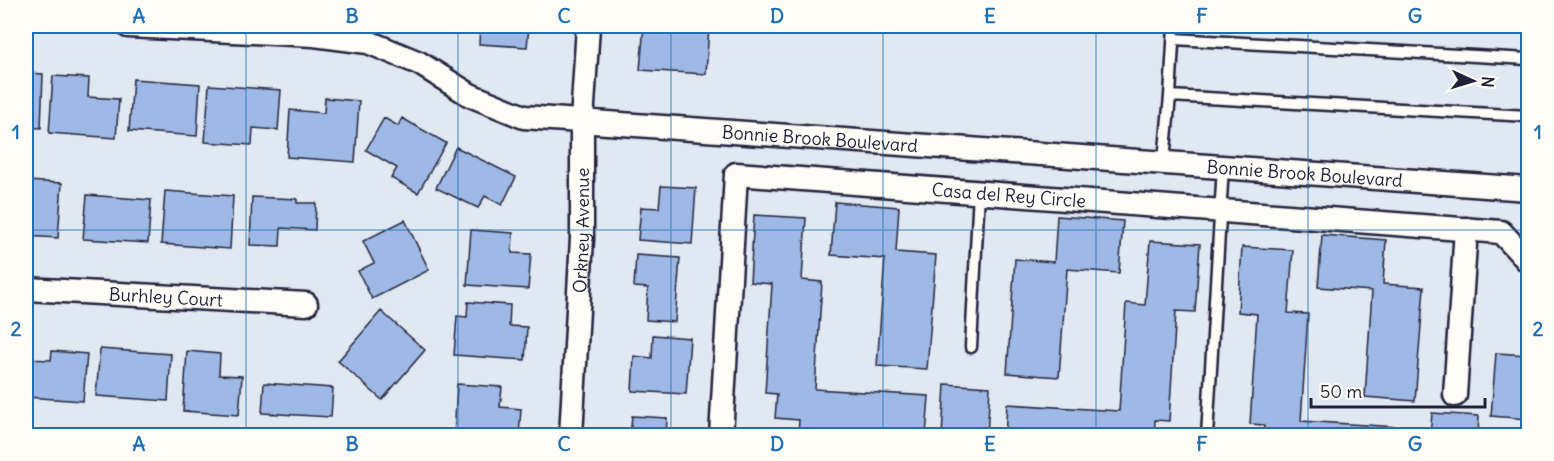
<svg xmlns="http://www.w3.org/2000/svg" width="1554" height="461" font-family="Delius,sans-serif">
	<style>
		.building { fill: #9eb9e5; stroke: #22223b; stroke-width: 1.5 }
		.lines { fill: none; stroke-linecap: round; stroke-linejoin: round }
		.lane-casing { stroke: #22223b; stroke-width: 15 }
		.street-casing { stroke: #22223b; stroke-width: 27 }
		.lane { stroke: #fdfcf7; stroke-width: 10 }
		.street { stroke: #fdfcf7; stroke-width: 22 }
		.grid { fill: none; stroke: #1f6fb2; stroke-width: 1.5; stroke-opacity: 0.55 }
		.labels { text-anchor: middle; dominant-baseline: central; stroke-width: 4.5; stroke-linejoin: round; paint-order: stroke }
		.street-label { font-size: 18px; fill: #22223b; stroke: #fdfcf7 }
		.neatline { fill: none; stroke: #1f6fb2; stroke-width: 2 }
		.grid-label { font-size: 20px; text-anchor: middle; font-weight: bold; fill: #1f6fb2 }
	</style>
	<rect width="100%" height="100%" fill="#e0e8f2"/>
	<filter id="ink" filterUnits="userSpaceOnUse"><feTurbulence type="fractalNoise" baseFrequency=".0167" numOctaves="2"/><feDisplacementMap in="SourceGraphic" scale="12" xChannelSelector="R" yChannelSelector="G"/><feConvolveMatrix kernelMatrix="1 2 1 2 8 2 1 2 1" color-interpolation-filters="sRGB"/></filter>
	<g filter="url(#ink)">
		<path class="building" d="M480,26h49l-2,21 -48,-3z
			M644,26h65l-3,48 -66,-4z
			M26,73l17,1 -2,54 -15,-1z
			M53,76l36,2 -1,19 31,2 -3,39 -67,-5z
			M133,79l67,5 -3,52 -68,-5z
			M209,85l72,5 -3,40 -25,-2 -1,17 -47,-3z
			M325,98l34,3 -4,61 -68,-5 3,-47 34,3z
			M384,118l14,8 4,-8 44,25 -28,50 -27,-15 6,-10 -31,-18z
			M456,147l60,30 -14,28 -17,-9 -7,12 -42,-20z
			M26,181l36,2 -4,55 -32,-2z
			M661,186l35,2 -4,56 -54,-4 3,-33 18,1z
			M165,191l68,5 -3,53 -69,-5z
			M87,195l64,5 -3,43 -65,-4z
			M252,197l45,2v4h19l-1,27 -34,-2 -1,18 -30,-1z
			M835,202l64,5 -3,45 40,3 -9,114 -50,-3 8,-107 -54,-4z
			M754,215l52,3 -4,62 20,2 -7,107 114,7 -3,40h-128l1,-16 -24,-2 2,-24 -12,-1 7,-109 -22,-2z
			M1057,216l66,5 -4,52 -52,-4 -8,108 -52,-4 8,-114 39,3z
			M405,220l24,50 -57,29 -14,-28 16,-8 -11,-22z
			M471,230l42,3 -1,20 19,1 -3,35 -61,-4z
			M1322,235l64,5 -3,44 41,3 -9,114 -50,-4 7,-106 -54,-4z
			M1150,241l50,3 -5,68 -19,-1 -7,110 -14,-1 -1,16h-149l2,-32 112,7 7,-108 19,2z
			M1242,247l51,3 -5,63 20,1 -7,107 113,7 -1,8h-150l1,-11 -14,-1 7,-110 -19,-2z
			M636,255l44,3 -5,64 -29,-2 2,-32 -14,-1z
			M468,302l42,3 -1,21 18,1 -2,33 -71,-5 3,-39 10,1z
			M381,311l44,39 -43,50 -44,-39z
			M653,335l37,3 -4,56 -54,-3 2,-35 18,2z
			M100,349l71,5 -3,47 -72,-5z
			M52,351l35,3 -4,47 -57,-4v-38l25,1z
			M187,351l33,3 -1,21 23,1 -3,39 -56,-4z
			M1496,353l32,2v64l-37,-3z
			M264,383l69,5 -2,29 -69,-4z
			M457,384l45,3 -2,20 21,2 -2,27h-65z
			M945,384l45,3 -3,49h-45z
			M1432,413l47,3 -1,20h-48z
			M632,416l35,2 -1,18h-36z"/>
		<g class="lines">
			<g class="lane-casing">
				<path id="lane" d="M1174,39l354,20
					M1170,96l4,-70
					M1164,161l6,-65 358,20
					M971,347l8,-156
					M1207,436l16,-270"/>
			</g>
			<g class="street-casing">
				<g id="street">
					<path id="s1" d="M128,26l186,9 54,7 51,21 51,32 54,22 1004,72"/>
					<path id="s2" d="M26,289l280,15"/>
					<path d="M1455,395l11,-166"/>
					<path id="s3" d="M571,436l11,-198v-117l6,-95"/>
					<path id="s4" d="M721,436l15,-262 765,58 27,29"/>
				</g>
			</g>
			<use href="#lane" class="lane"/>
			<use href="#street" class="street"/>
		</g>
	</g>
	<path class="grid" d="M246,26v410M458,26v410M671,26v410M883,26v410M1096,26v410M1308,26v410M26,230h1502"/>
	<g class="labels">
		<g class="street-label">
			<text stroke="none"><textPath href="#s1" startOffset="711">Bonnie Brook Boulevard</textPath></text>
			<text stroke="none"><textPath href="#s1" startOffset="1197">Bonnie Brook Boulevard</textPath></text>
			<text stroke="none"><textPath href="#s4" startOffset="536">Casa del Rey Circle</textPath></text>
			<text stroke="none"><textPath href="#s3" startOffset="206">Orkney Avenue</textPath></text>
			<text stroke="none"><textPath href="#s2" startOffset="140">Burhley Court</textPath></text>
		</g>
	</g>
	<rect width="1554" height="461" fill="none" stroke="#fdfcf7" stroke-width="66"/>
	<g transform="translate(1473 81) rotate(94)" stroke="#fdfcf7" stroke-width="4.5" paint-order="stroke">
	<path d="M0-4.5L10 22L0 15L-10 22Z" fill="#22223b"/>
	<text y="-9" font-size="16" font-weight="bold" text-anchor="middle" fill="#22223b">N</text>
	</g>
	<path d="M1311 398v9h174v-9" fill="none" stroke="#22223b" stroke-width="3"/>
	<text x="1320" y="398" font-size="18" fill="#22223b" stroke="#fdfcf7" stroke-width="4.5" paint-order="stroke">50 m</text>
	<rect x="33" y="33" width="1488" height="395" class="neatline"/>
	<g class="grid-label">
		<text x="139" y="23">A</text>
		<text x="352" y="23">B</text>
		<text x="564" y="23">C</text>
		<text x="777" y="23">D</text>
		<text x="990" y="23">E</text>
		<text x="1202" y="23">F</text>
		<text x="1415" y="23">G</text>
		<text x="16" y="139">1</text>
		<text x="1538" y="139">1</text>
		<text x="16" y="336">2</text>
		<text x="1538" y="336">2</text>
		<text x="139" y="451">A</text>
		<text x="352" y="451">B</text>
		<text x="564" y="451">C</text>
		<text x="777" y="451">D</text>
		<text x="990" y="451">E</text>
		<text x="1202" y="451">F</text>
		<text x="1415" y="451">G</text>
	</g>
</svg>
